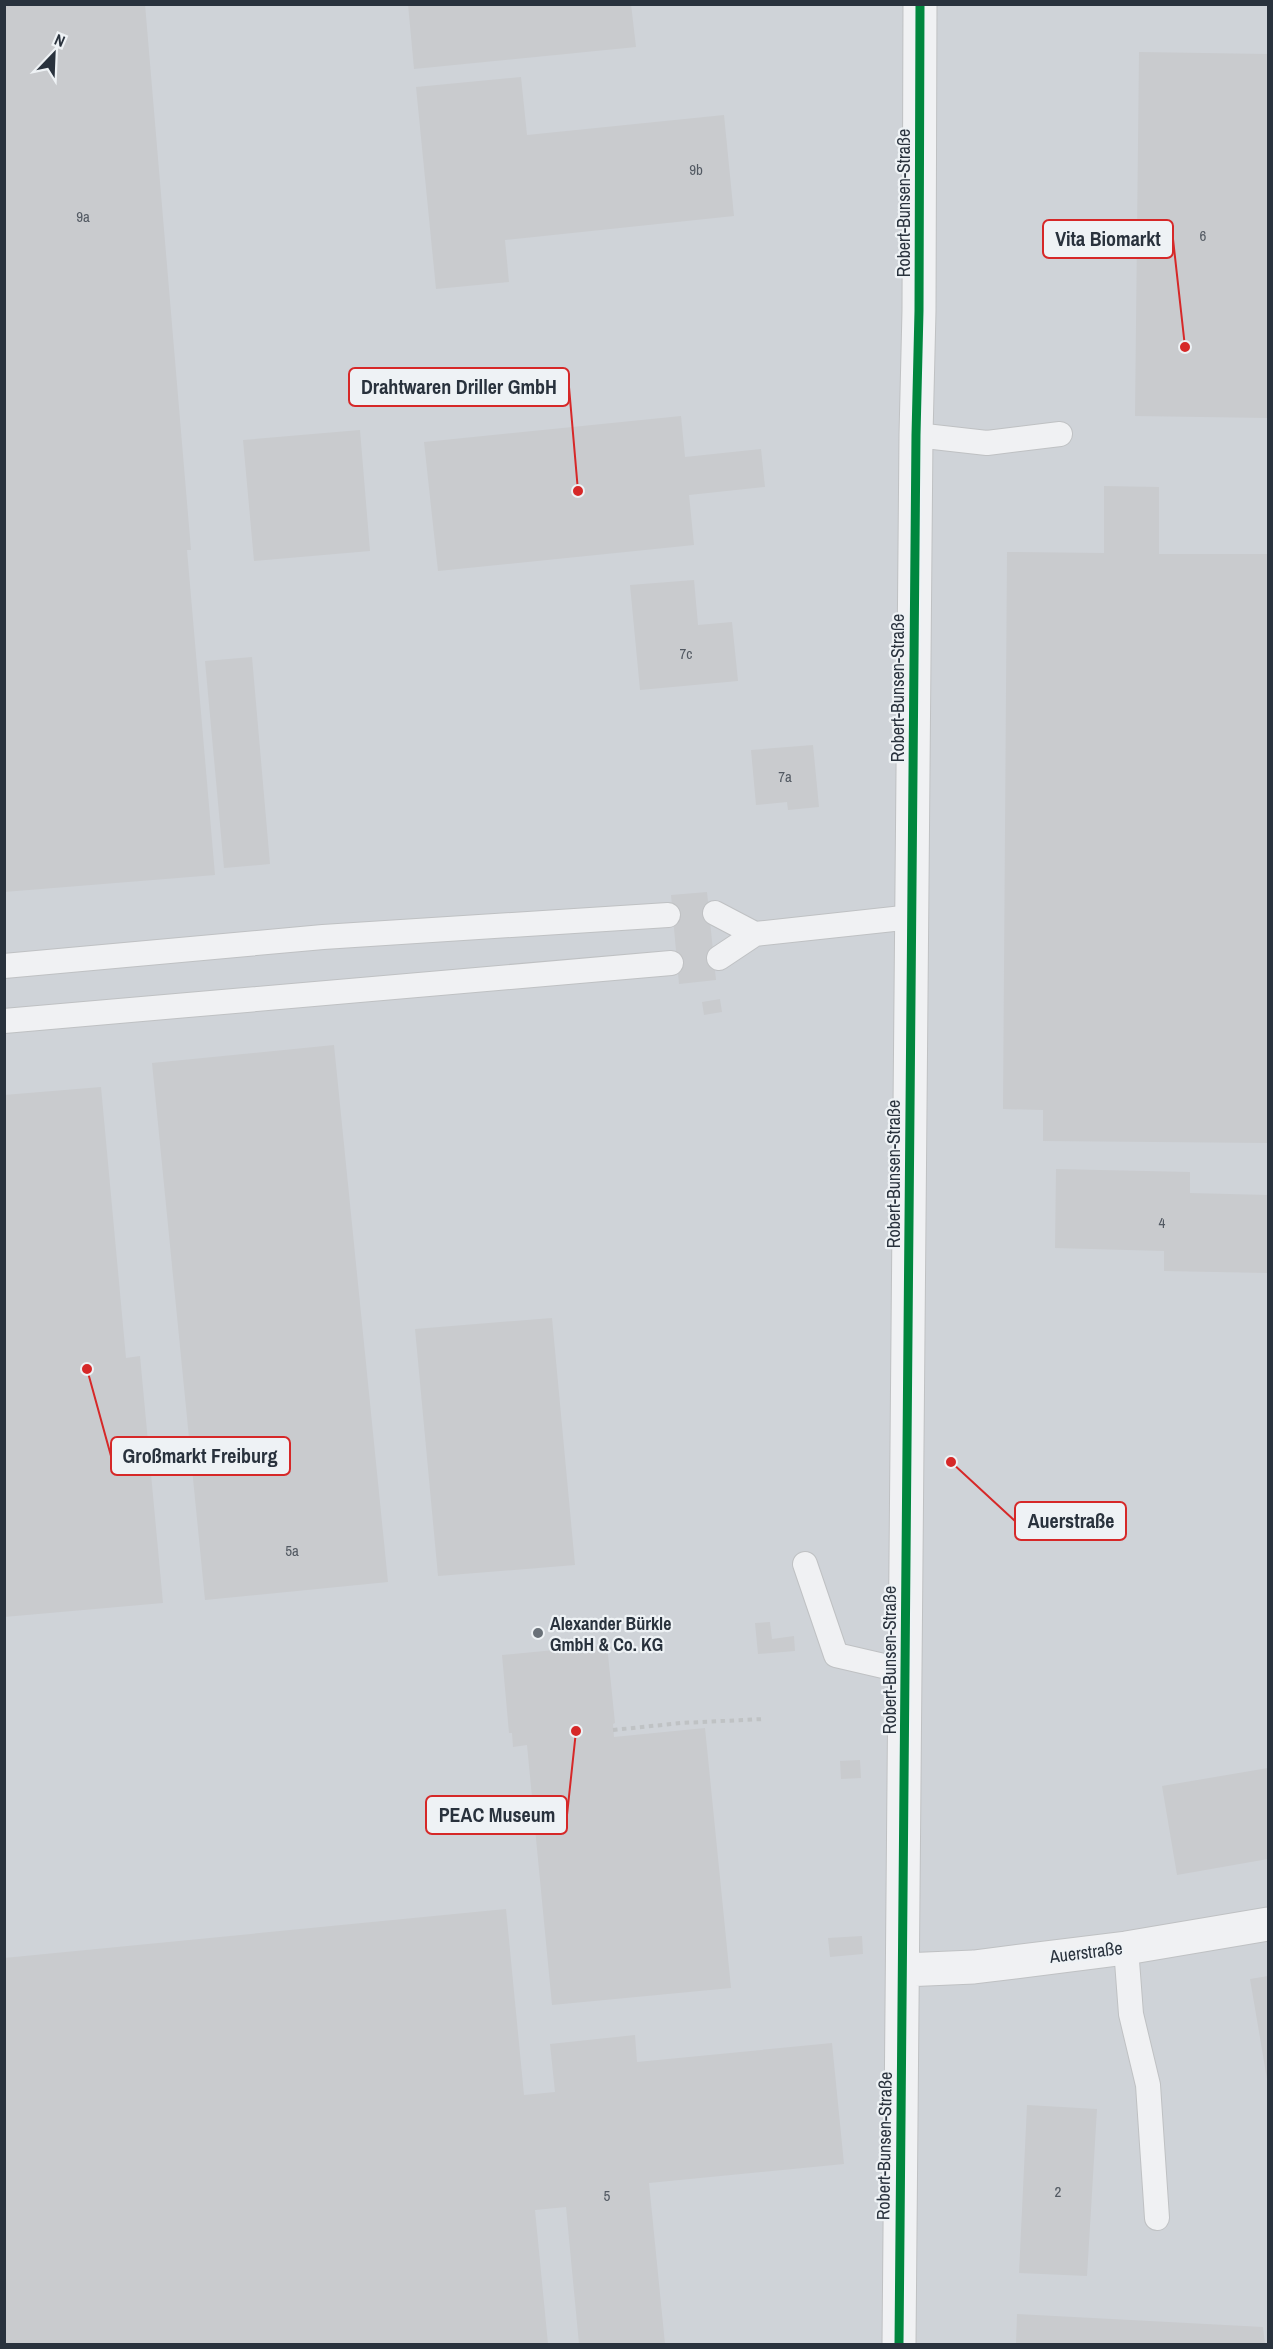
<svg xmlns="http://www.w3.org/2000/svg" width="1273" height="2349" font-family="'Archivo Narrow',sans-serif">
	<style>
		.built { fill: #cfd3d8 }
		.building { fill: #c9cbce }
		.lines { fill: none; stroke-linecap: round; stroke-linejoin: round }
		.lane-casing { stroke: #bfc1c3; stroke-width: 26 }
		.street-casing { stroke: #bfc1c3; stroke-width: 35 }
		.path { stroke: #bfc2c4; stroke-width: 4; stroke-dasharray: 4.5 4.5; stroke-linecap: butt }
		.lane { stroke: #f0f1f3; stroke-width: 24 }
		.street { stroke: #f0f1f3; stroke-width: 33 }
		.cycleway-casing { stroke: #eef2f5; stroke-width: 13 }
		.cycleway { stroke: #00873e; stroke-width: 9 }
		.poi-dot { fill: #697078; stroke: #eef2f5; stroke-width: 2 }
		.labels { text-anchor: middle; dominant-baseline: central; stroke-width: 4.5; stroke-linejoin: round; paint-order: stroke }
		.number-label { font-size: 15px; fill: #525962 }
		.street-label { font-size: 18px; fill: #29323d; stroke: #eef2f5 }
		.poi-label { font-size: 18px; font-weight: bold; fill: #29323d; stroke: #eef2f5; text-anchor: start }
		.leader { fill: none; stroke: #d62828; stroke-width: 2 }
		.callout-dot { fill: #d62828; stroke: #eef2f5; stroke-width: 2 }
		.callout { fill: #eef2f5; stroke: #d62828; stroke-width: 2 }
		.callout-label { font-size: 20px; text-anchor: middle; font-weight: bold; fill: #29323d }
	</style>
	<rect width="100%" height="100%" fill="#e1e3e5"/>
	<path class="built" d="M5,5h1263v2339h-1263z"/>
	<path class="building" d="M4,4h141l46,546h-4l28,325 -211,17z
		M408,4h223l5,43 -222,22z
		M1139,52l129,2v364l-133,-2z
		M521,77l6,58 197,-20 10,101 -229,24 4,42 -73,7 -20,-202z
		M681,416l4,41 76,-8 4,38 -76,8 5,50 -256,26 -14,-129z
		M360,430l10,121 -116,10 -11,-121z
		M1104,486l55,1v67h109v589l-225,-2v-31l-40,-1 4,-557 97,1z
		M694,580l4,45 34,-3 6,59 -98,9 -10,-105z
		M252,657l18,207 -46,4 -19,-207z
		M813,745l6,62 -31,3 -1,-8 -31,3 -5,-55z
		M707,892l9,88 -37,4 -8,-89z
		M720,999l2,13 -18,3 -2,-13z
		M334,1045l54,537 -183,18 -53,-537z
		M101,1087l25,271 14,-2 23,247 -159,14v-522z
		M1056,1169l134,3v21l78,2v78l-104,-2v-20l-109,-3z
		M552,1318l23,247 -137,11 -23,-247z
		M770,1622l2,17 22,-3 1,15 -37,3 -3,-31z
		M607,1645l8,78 -2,1 1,13 91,-9 26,260 -179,17 -25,-260 -14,2 -1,-14h-3l-7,-78z
		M860,1760l1,18 -20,1 -1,-18z
		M1268,1768v91l-91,16 -15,-89z
		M506,1909l18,186 31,-3 -5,-48 85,-9 2,27 195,-19 12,121 -195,19 16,161h-86l-13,-137 -31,3 13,134h-544v-386z
		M862,1936l1,18 -33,3 -2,-19z
		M1268,1976v103h-1l-17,-100z
		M1027,2105l70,4 -10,167 -68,-3z
		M1017,2314l246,13 2,17h-249z"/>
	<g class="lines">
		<g class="lane-casing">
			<path id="lane" d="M916,435l71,8 73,-9
				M715,913l40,21
				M719,958l36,-24 157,-17
				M4,966l319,-29 345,-22
				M4,1021l667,-58
				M805,1564l31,91 69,16
				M1126,1948l5,66 17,71 9,133"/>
		</g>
		<g class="street-casing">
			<path id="street" d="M903,1970l71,-3 152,-19 142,-24
				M899,2344l17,-1909 3,-124 1,-307"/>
		</g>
		<path class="path" d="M613,1730l68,-7 83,-4"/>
		<use href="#lane" class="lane"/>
		<use href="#street" class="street"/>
		<g class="cycleway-casing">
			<path id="cycleway" d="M899,2344l17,-1909 3,-124 1,-307"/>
		</g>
		<use href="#cycleway" class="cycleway"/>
	</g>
	<circle class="poi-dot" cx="538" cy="1633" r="6"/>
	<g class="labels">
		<g class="number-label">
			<text x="696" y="169">9b</text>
			<text x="83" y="216">9a</text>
			<text x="1203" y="235">6</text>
			<text x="686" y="653">7c</text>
			<text x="785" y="776">7a</text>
			<text x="1162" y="1222">4</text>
			<text x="292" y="1550">5a</text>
			<text x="1058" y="2191">2</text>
			<text x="607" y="2195">5</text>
		</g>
		<g class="street-label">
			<text transform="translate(903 203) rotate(-90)">Robert-Bunsen-Straße</text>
			<text transform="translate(897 688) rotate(-90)">Robert-Bunsen-Straße</text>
			<text transform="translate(893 1174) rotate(-90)">Robert-Bunsen-Straße</text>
			<text transform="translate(889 1660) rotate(-90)">Robert-Bunsen-Straße</text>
			<text transform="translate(1086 1952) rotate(-7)">Auerstraße</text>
			<text transform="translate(884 2146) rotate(-89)">Robert-Bunsen-Straße</text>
		</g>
		<g class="poi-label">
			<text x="550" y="1623">Alexander Bürkle<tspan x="550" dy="21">GmbH &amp; Co. KG</tspan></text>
		</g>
	</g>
	<path class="leader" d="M1185 347L1173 239M578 491L569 387M87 1369L111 1456M951 1462L1015 1521M576 1731L567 1815"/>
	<g class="callout-dot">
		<circle cx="1185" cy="347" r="6"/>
		<circle cx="578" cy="491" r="6"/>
		<circle cx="87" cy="1369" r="6"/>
		<circle cx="951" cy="1462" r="6"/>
		<circle cx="576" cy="1731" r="6"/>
	</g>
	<g class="callout">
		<rect x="1043" y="220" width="130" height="38" rx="6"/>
		<rect x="349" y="368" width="220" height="38" rx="6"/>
		<rect x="111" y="1437" width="179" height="38" rx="6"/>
		<rect x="1015" y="1502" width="111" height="38" rx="6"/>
		<rect x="426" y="1796" width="141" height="38" rx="6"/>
	</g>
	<g class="callout-label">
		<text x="1108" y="246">Vita Biomarkt</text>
		<text x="459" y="394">Drahtwaren Driller GmbH</text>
		<text x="200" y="1463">Großmarkt Freiburg</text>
		<text x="1071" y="1528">Auerstraße</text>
		<text x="497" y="1822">PEAC Museum</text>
	</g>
	<rect width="1273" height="2349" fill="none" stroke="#29323d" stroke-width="12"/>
	<g transform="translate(54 54) rotate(23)" stroke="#eef2f5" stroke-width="4.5" paint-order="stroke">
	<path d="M0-4.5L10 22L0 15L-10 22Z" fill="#29323d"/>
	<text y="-9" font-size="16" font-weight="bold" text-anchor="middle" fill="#29323d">N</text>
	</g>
</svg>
